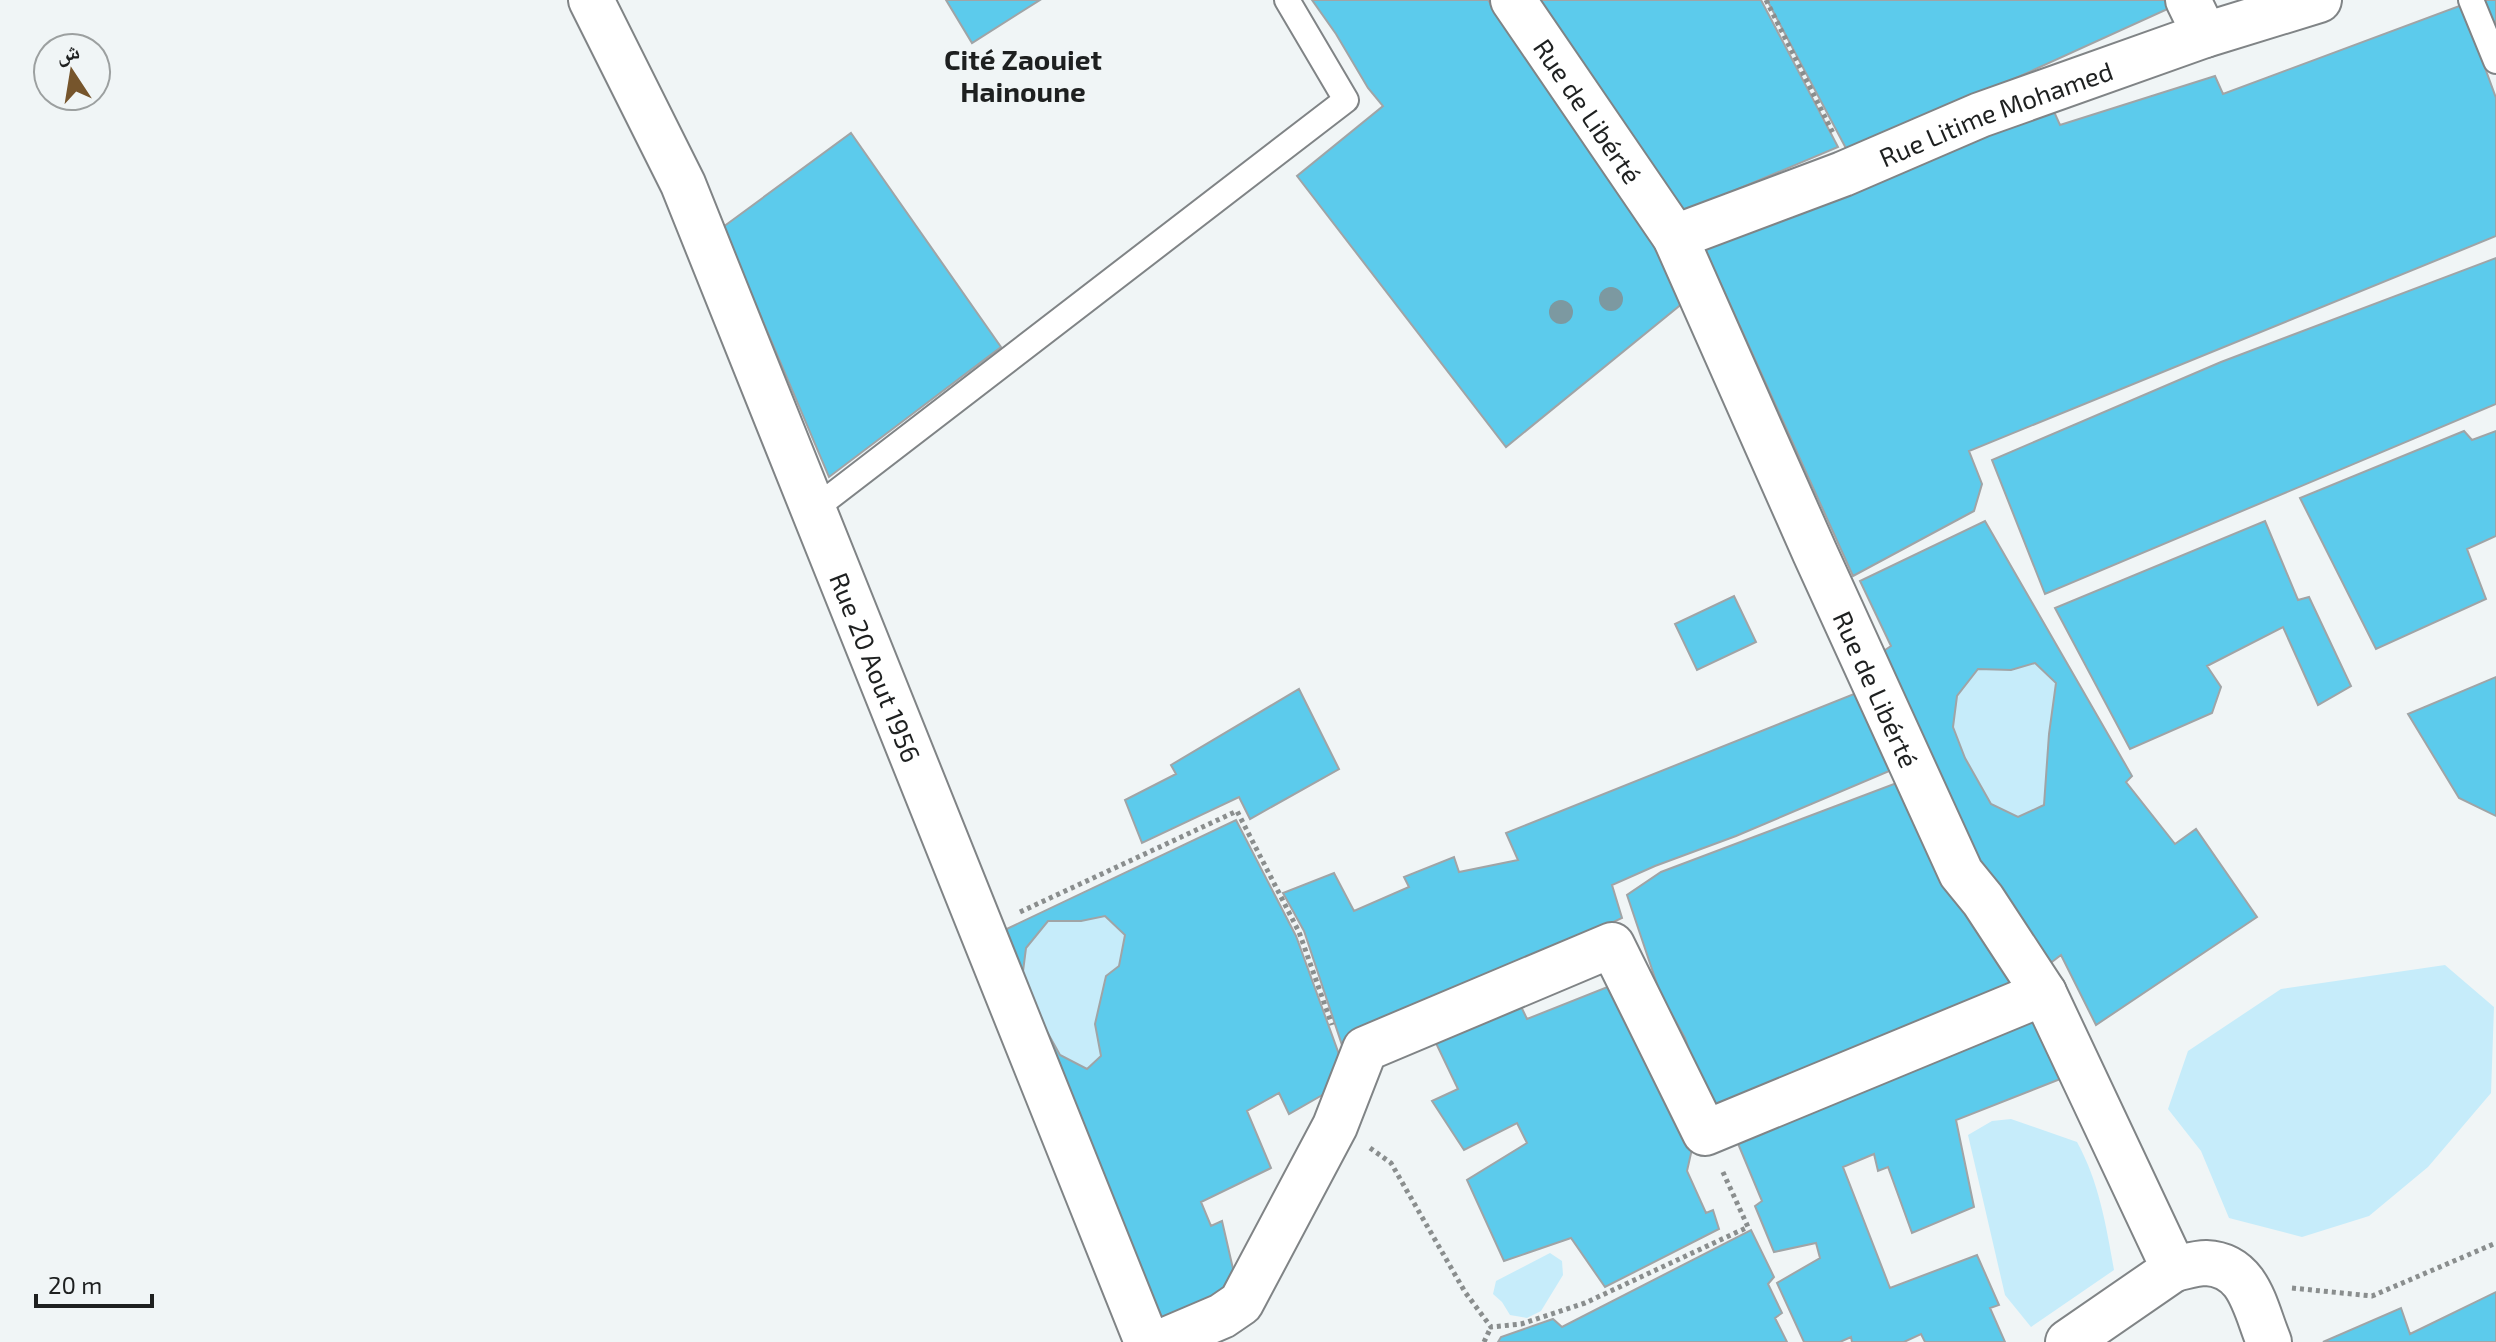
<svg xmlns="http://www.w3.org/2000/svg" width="2496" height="1342" font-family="'Exo 2','Noto Naskh Arabic',sans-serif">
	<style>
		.green { fill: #c6ecfa }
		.building { fill: #5ccbec; stroke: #a0a4a6; stroke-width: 2; fill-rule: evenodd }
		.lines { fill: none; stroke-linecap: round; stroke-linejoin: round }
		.lane-casing { stroke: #808486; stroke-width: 28 }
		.street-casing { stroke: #808486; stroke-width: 48 }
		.path { stroke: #8a8e8e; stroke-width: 5; stroke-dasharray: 4 4; stroke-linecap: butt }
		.lane { stroke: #fff; stroke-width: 24 }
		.street { stroke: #fff; stroke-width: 44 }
		.tree { fill: #7c99a1 }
		.labels { text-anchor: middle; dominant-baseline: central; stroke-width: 8; stroke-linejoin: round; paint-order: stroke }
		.street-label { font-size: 26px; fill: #1e2020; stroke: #f0f5f6 }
		.neighbourhood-label { font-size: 28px; font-weight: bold; fill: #1e2020; stroke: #f0f5f6 }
	</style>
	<rect width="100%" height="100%" fill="#f0f5f6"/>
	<path class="green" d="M2035,663l21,20 -7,51 -5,71 -26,12 -27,-13 -26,-46 -12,-31 4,-31 21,-27 33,1z
		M1105,916l20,19 -6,31 -13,10 -11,48 6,32 -14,13 -27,-14 -25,-45 -13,-30 4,-32 22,-27h33z
		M2445,965l49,42 -3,86 -63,74 -59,49 -67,21 -73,-19 -28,-67 -33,-42 20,-58 93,-62z
		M2011,1119l66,23c22,40 29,83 37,128l-83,57 -26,-32 -37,-160 24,-14z
		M1550,1253l12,8 1,14 -22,36 -14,7 -17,-3 -8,-13 -9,-8 3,-13z"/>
	<path class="building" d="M946,0h94l-68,43z
		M1312,0h176l201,298 -183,149 -209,-271 86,-70 -15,-18 -32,-54z
		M1528,0h233l77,147 -157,66z
		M1767,0h402l3,7 -323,147z
		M2482,0h14v33z
		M2462,5l34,93v138l-527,215 13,33 -8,27 -121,65 -152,-336 350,-135 9,20 155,-49 8,18z
		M851,133l150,214 -172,130 -106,-250z
		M2496,258v146l-451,190 -53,-134 229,-98z
		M2464,431l8,9 24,-9v105l-29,13 19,50 -110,50 -76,-151z
		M1985,521l147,255 -6,6 49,62 21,-15 61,88 -161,108 -35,-70 -21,16 -79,-119 -91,-192 21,-14 -31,-65zM2035,663l21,20 -7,51 -5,71 -26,12 -27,-13 -26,-46 -12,-31 4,-31 21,-27 33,1z
		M2265,521l33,79 11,-3 42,89 -33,19 -35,-78 -76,39 14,21 -9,26 -82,36 -75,-141z
		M1734,596l22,46 -59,28 -22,-46z
		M2496,677v139l-37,-18 -51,-84z
		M1299,689l40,80 -89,50 -11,-22 -97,46 -17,-43 51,-26 -5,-9z
		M1859,692l35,77 -158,67 -81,30 -43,19 10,33 -279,130 -39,-117 -21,-38 51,-20 20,38 55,-24 -5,-10 50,-20 5,15 59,-12 -12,-27z
		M1902,781l123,206 -297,127 -20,-8 -23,-68 -25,-45 -33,-98 34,-23z
		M1236,820l60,116 44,121 12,21 -63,36 -10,-21 -32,18 24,57 -70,34 10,24 11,-5 15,65 -67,39 -21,-11 -153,-380zM1105,916l20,19 -6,31 -13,10 -11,48 6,32 -14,13 -27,-14 -25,-45 -13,-31 4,-31 22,-27h33z
		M1610,986l82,163 -5,22 19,42 7,-3 6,19 -114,58 -34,-49 -67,23 -37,-81 60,-37 -10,-20 -53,27 -32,-49 26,-12 -24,-50 83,-41 10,21z
		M2031,1015l37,61 -112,44 18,87 -62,26 -24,-66 -10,4 -4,-17 -31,13 47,121 87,-33 22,50 -9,3 15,34h-80l-4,-8 -17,8h-52l-1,-5 -11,5h-36l-27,-59 43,-25 -4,-15 -42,9 -19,-46 7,-5 -28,-67z
		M1751,1230l23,47 -6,7 14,29 -7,5 12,24h-289l3,-5 52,-18 9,8z
		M2496,1292v50h-173l78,-34 9,26z"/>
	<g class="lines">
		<g class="lane-casing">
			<path id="lane" d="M2471,0l25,61
				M813,510l533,-410 -59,-100"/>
		</g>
		<g class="street-casing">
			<g id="street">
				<path id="s1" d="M591,0l92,184 464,1158"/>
				<path id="s2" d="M1513,0l162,237 140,316 146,320 22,27 61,93 130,276 -106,73"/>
				<path d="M2188,0l17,35"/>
				<path id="s3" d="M1675,237l168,-63 137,-59 225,-80 114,-35"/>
				<path d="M2174,1269c10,-2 22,-6 32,-6 44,2 49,46 63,79"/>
				<path d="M1161,1342l61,-26 19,-13 94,-177 30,-77 247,-104 93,188 339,-140"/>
			</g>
		</g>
		<path class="path" d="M1766,0l68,135
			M1020,912l217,-101 62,121 33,93
			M1370,1148l21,15 74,129 26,35 30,-3 64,-21 163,-76 -26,-57
			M2292,1288l80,8 124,-53
			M1484,1342l7,-15"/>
		<use href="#lane" class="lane"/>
		<use href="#street" class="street"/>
	</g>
	<g class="tree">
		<circle cx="1611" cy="299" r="12"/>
		<circle cx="1561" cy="312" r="12"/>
	</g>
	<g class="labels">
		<g class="street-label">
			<text stroke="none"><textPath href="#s2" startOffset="134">Rue de Libérté</textPath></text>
			<text stroke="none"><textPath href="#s3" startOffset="344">Rue Litime Mohamed</textPath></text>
			<text stroke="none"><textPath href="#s1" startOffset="726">Rue 20 Aout 1956</textPath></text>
			<text stroke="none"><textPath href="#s2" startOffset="782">Rue de Libérté</textPath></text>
		</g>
		<g class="neighbourhood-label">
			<text x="1023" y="59">Cité Zaouiet<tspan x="1023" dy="32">Hainoune</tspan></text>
		</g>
	</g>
	<g transform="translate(72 72) rotate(348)"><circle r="38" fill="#f0f5f6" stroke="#9ca0a0" stroke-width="2"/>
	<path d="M0-6L14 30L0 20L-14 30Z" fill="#76552c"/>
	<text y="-12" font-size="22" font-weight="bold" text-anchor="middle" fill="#1e2020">ش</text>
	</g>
	<path d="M36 1294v12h116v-12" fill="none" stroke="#1e2020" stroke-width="4"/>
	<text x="48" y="1294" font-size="24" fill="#1e2020" stroke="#f0f5f6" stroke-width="6" paint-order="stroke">20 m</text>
</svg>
